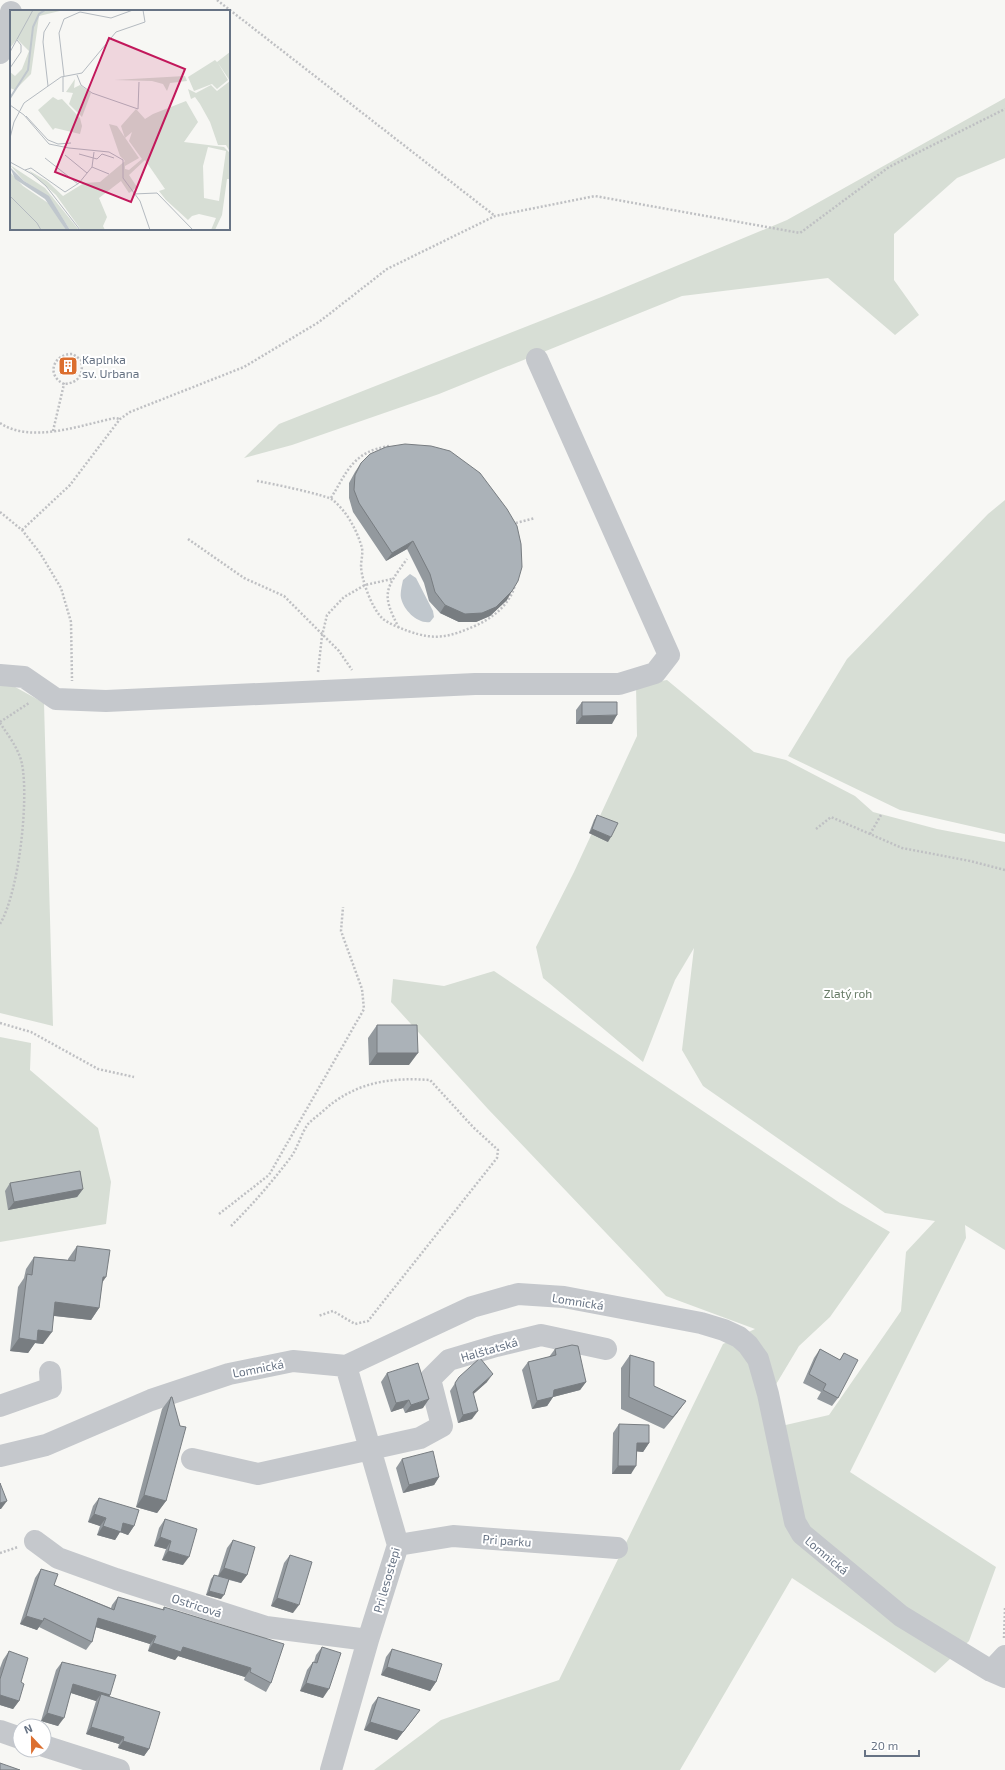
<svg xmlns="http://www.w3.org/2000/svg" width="1005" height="1770" font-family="'Exo 2',sans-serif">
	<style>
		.green { fill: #d7ded5 }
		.water { fill: #c0c7cd }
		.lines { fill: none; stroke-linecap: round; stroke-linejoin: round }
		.path { stroke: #bfc0c3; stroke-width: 2.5; stroke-dasharray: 2 2; stroke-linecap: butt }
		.minor { stroke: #c5c8cc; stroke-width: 22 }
		.wall { fill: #93999e }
		.shaded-wall { fill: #787d81 }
		.building { fill: #abb2b8; stroke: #787d81 }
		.labels { text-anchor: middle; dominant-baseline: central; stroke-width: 4; stroke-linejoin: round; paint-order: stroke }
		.poi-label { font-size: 12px; fill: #677384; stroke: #fff; text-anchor: start }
		.park-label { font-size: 12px; fill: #677b66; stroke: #fff }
		.street-label { font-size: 12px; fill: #677384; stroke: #fff }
		.inset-river { fill: none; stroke: #c0c7cd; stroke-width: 2 }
		.inset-road { fill: none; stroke: #b4bac0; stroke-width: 1 }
		.view { fill: #c2185b; fill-opacity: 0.15; stroke: #c2185b; stroke-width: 2 }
		.inset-edge { fill: none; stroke: #677384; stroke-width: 2 }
	</style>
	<rect width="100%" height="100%" fill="#f7f7f4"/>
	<path class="green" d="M1005,98v60l-48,20 -63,56v46l25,35 -24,20 -67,-57 -146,18 -243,98 -147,51 -48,13 35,-34 325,-128 183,-76z
		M1005,500v334l-105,-24 -112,-54 59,-97 141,-145z
		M667,680l87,72 32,8 69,36 18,16 64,17 68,13v408l-40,-25 1,13 -116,234 146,95 -27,74 -34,32 -143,-95 -112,192h-306l67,-50 118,-40 164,-336 32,-15 -89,-33 -178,-187 -97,-107 2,-23 51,7 50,-15 346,232 50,29 -60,85 -31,29 -24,40 2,41 52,-12 72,-104 5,-59 29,-31 -50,-8 -182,-127 -21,-36 12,-102 -19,32 -32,82 -100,-84 -7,-31 38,-75 63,-136 -1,-51z
		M0,682l8,1 36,20 9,323 -53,-13z
		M0,1037l31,6 -1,27 68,58 13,54 -5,42 -106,18z"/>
	<path class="water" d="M410,574l6,4 17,33 1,6 -4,5c-12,2 -26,-11 -29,-24 -1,-5 1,-13 2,-18z"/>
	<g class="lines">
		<path class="path" d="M217,0l278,216
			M0,423c31,21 81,2 115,-5l5,1
			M53,431l11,-47c-19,-9 -10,-31 9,-30l8,6c3,14 -2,23 -17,24
			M257,481c12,2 70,14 76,19 14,12 24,30 29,48 1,6 -1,13 -1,19 1,14 11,42 22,52 7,5 17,9 25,12 28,10 42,6 69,-6 17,-8 33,-21 38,-40
			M331,498c17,-28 22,-46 58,-52
			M0,512l22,18 18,23 21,35 10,34 1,59
			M512,524l23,-6
			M22,530l48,-45 50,-66 10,-7 114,-45 75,-45 68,-53 108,-53 100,-20 205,37 89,-66 116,-58
			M188,539l56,39 40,18 55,55 13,19
			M399,628c-18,-34 -14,-39 8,-69
			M318,672l4,-36 5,-21 17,-18 21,-12 27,-6
			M0,722l29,-19
			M0,723c8,12 19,26 22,41 7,36 -3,128 -22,160
			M816,829l15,-12 71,31 68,13 35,9
			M870,834l11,-19
			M0,1023l31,9 67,37 36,8
			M219,1214l50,-39 95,-166 -2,-20 -21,-58 2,-24
			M231,1226c22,-22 41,-44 60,-69 7,-10 10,-23 17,-33 4,-4 9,-8 14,-12 31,-29 66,-35 108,-32l43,47 25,23 -1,8 -129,163 -13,3 -22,-13 -15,5
			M0,1553l18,-6
			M1004,1638l1,-30"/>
		<path class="minor" d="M0,53l11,-41
			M0,675l24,2 32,22 50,2 369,-17h144l36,-11 14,-18 -132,-296
			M0,1406l51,-18 -1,-16
			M0,1456l46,-11 105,-45 78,-26 64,-13 53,5 126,-59 46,-13 46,3 137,26 23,7 15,7 9,8 10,14 10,35 27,128 7,12 99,82 90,55 14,6
			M192,1459l66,15 162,-36 22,-12 -12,-47 19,-19 47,-14 45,-11 65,14
			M35,1541l23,17 58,21 150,48 102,13
			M398,1545l55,-9 164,12
			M991,1671l14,-15
			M0,1731l20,7
			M44,1746l75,24
			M331,1770l37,-130 30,-95 -52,-179"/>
	</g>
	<path class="wall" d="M361,463l146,137 -17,16 -14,6h-17l-19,-9 -11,-12 -5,-18 -17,-34 -21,12 -33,-49 -4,-14v-15l6,-11z
		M582,702l30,22h-36v-14z
		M597,815l11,27 -19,-9 5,-13z
		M377,1025l32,40h-40l-1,-27z
		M10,1183l73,6 -6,8 -69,13 -3,-19z
		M77,1246l25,37 -3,25 -8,12 -37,-4 -11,28 -8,-1 -7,10 -18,-2 8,-64 6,-9 2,-9 8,-12 34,3v-1z
		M555,1349l31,33 -6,8 -27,7 -6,9 -15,3 -10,-39 6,-8 21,-5z
		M820,1349l20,11 4,-7 -6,45 -6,8 -15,-7 4,-7 -18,-9 11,-25z
		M630,1355l24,31 32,15 -9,12 -13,16 -43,-20v-41z
		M387,1373l36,35 -18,5 -2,-5 -12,4 -10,-30z
		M459,1377l28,5 -14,12 -1,25 -14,4 -8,-32z
		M171,1397l9,29 -14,75 -9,12 -21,-6 26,-98z
		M619,1424l30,19 -6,9 -6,-1 -6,23h-19l1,-41z
		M402,1459l37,18 -5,8 -31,8 -7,-25z
		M99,1498l35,28 -6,9 -8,-3 -5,8 -18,-5 3,-9 -12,-4 5,-16z
		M165,1519l18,46 -21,-5 4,-11 -12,-3 5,-18z
		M233,1540l14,35 -6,8 -12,-3 -8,19 -15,-4 5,-16 3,-4 4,1 9,-28z
		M290,1555l3,58 -22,-7 13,-43z
		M41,1569l13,16 57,23 1,-3 6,-8 44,13 2,-3 107,76 -5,9 -22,-12 1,-3 -67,-21 -3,4 -27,-9 2,-7 -54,-17 -4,15 -6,8 -47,-23 -2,3 -17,-6 15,-46z
		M322,1647l1,51 -23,-7 7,-21 6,-8h1l2,-7z
		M392,1649l44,33 -6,9 -49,-16 5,-18z
		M9,1651l10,50 -6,8 -13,-4v-37l3,-8z
		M62,1662l48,33 -1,2 40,52 -5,7 -26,-8 1,-4 -33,-10 10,-33 -25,-8 -13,33 -17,-5 15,-51z
		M378,1697l42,13 -23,30 -33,-10 8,-25z"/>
	<path class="shaded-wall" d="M413,541l-6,8 -21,12 6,-8z
		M512,591l-5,9 -17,16 -14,6h-17l-19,-9 5,-8z
		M617,715l-5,9h-36l6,-8z
		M592,829l19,8 -3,5 -19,-9z
		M377,1053h41l-9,12h-40z
		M83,1189l-6,8 -69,13 6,-8z
		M103,1277h3l-8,12z
		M55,1302l44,6 -8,12 -44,-5z
		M38,1330l14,2 -9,12 -8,-1 -7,10 -18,-2 9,-13z
		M493,1374l-6,8 -20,18 6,-8z
		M586,1382l-6,8 -27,7 -6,9 -15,3 5,-8 17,-11z
		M429,1399l-6,9 -18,5 6,-8z
		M409,1400l-6,8 -12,4 5,-9z
		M686,1401l-9,12 -13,16 9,-12z
		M478,1411l-6,8 -14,4 5,-8z
		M637,1443h12l-6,9 -12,-1z
		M618,1466h18l-5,8h-19z
		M439,1477l-5,8 -31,8 6,-8z
		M144,1495l22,6 -9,12 -21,-6z
		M7,1501l-6,8h-1v-6z
		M94,1514l12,4 -6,8 -12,-4z
		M123,1523l11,3 -6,9 -8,-3 -5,8 -18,-5 6,-9z
		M160,1537l11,4 -5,8 -12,-3z
		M168,1551l21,6 -6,8 -21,-5z
		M224,1568l23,7 -6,8 -23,-7z
		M209,1591l15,4 -3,4 -15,-4z
		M277,1598l22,7 -6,8 -22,-7z
		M26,1616l17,5 -6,9 -17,-6z
		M98,1618l58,18 -6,8 -58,-18z
		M153,1643l30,4 68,21 -6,9 -67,-21 -3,4 -27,-9z
		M387,1667l49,15 -6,9 -49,-16z
		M306,1683l23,6 -6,9 -23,-7z
		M73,1684l37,11 -6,9 -3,-10 -5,7 -28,-9z
		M0,1695l19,6 -6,8 -13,-4z
		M420,1710l-23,30 -33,-10 6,-8z
		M47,1713l17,5 -6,8 -17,-5z
		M91,1727l33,10 -5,7 -33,-10z
		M123,1741l26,8 -5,7 -26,-8z"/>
	<path class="building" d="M405,444l26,2 19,5 30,22 27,36 10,17 4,18 1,23 -4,14 -6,10 -16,16 -14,6 -17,1 -20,-9 -10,-13 -5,-18 -17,-33 -21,12 -33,-50 -5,-13 1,-15 6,-12 9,-9 16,-7z
		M582,702h35v13l-35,1z
		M597,815l21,8 -7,14 -19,-8z
		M377,1025h40l1,28h-41z
		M80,1171l3,18 -69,13 -4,-19z
		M77,1246l33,4 -4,27h-3l-4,31 -44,-6 -3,30 -14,-2 -1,11 -18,-3 8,-64 5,1 2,-18 41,4z
		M572,1345l6,1 8,36 -32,8 -1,7 -16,4 -9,-39 28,-7 -1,-6z
		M820,1349l20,11 4,-7 14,7 -20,38 -15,-8 3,-6 -17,-10z
		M630,1355l24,7v24l32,15 -13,16 -44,-20z
		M480,1358l13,16 -20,18 5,19 -15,4 -8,-32 4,-6z
		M418,1363l11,36 -18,6 -2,-5 -13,3 -9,-30z
		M171,1397h1l8,29 6,1 -20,74 -22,-6z
		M619,1424l30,1v18h-12l-1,23h-18z
		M433,1451l6,26 -30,8 -7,-26z
		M0,1483l7,18 -7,2z
		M99,1498l40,12 -5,16 -11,-3 -2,9 -18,-6 3,-8 -12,-4z
		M165,1519l32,10 -8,28 -21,-6 3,-10 -11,-4z
		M233,1540l22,7 -8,28 -23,-7z
		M290,1555l22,7 -13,43 -22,-7z
		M41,1569l17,5 -4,11 60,25 4,-13 46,13v-3l120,37 -13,39 -21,-11 1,-4 -68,-21 -2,5 -28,-9 3,-7 -58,-18 -6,24 -48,-24 -1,3 -17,-5z
		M214,1575l15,4 -5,16 -15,-4z
		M322,1647l19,6 -12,36 -23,-6 7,-21 4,1z
		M392,1649l50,15 -6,18 -49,-15z
		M9,1651l19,7 -7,24 3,2 -5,17 -19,-6v-16z
		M62,1662l54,13 -6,20 -37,-11 -9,34 -17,-5z
		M101,1694l59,18 -11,37 -26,-8 1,-4 -33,-10z
		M378,1697l42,13 -17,22 -33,-10z
		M0,1763l20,7h-20z"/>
	<defs>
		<g id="building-square" transform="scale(1)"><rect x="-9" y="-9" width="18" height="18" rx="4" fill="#dc6f2f" stroke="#fff"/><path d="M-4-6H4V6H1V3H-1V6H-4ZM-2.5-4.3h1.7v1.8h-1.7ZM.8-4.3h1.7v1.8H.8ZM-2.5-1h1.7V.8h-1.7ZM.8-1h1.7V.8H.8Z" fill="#fff"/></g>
	</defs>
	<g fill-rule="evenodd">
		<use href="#building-square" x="68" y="366"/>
	</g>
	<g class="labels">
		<g class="poi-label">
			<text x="82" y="359">Kaplnka<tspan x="82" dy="14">sv. Urbana</tspan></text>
		</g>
		<g class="park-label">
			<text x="848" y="993">Zlatý roh</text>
		</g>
		<g class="street-label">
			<text transform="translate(578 1301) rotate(9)">Lomnická</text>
			<text transform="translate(489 1349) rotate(-16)">Halštatská</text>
			<text transform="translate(258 1368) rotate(-11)">Lomnická</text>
			<text transform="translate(507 1540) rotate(4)">Pri parku</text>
			<text transform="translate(827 1555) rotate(40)">Lomnická</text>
			<text transform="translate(386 1580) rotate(-74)">Pri lesostepi</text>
			<text transform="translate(197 1605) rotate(18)">Ostricová</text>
		</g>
	</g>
	<g transform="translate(10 10)">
		<rect width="220" height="220" fill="#f7f7f4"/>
		<path d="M0,0h54l-25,6 -8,58 -16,16 -5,-2v-16l5,4 7,-7 7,-18 -12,-12 -7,9zM220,42v100l-4,-7h-8l-8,-23 -10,-18 -5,-7 -4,2 -3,-10 8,4 15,-8 6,6 13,-10 -12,-18 10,17 -11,9 -5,-5 -18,7 -6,-14 27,-17 2,2zM175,66l2,5 -17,2 -3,8 -4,-7 -11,-3 -38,-1zM65,69l-1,9 6,-3 11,8 -9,24 -13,-13 4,-11 -7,-1zM43,87l5,3 4,-1 18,19 2,8 -2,8 -25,-6 -2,2 -15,-20zM176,91l12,21 -14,20 40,5 6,6v26h-3l-5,36 -7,15h-4l5,-12 -17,-4 -7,2 -4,4 -22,-20 -7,-9 6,-2 -20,-29 -16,15 8,12 -5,4 -3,2 -8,-12 -22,17 8,19 -4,9 2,4h-24l-25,-35 -28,-25 19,11 16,15 21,-13 16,-1 25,-21 -5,-5 -11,-32 8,2 22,32 -14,8v3l4,1 13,-11 -13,-18 3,-9 -7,6 -4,-12 15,-17 9,10 8,-5zM198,137l18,4 -7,50 -15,-3 -1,-32zM0,155l35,23 34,42h-9l-21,-33 -25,-16zM0,162l13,14 28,19 15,25h-56z" fill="#d7ded5" fill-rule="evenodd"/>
		<path d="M0,157l14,14 25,15 21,34h-4l-21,-31 -30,-20z" fill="#c0c7cd"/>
		<path class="inset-river" d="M0,88l18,-28 5,-43 6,-13 6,-4"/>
		<path class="inset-road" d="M0,42l23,-42M0,58l11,-16v-7l-4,-5M67,65l4,10 11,8 46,16 1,-27M54,66l-5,-43 5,-14 16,-7 31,6 22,-8M38,76l-5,-44 1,-10 6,-10M53,82v-15M0,95l14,10 25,29 20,4 40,4 14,8v18l17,23 10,29M16,106l22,24 10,4 13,-1M0,128l4,-16 10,-19 37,-26 21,-4 34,-41 29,-10 -2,-12M69,144l18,5 5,-5 12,4M55,145l22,18M35,148l33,26M0,152l22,12 14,12 34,44M82,157l17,7M15,160l6,-2 34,24 14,-9 13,-16 2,-15M123,184l24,-1 36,37M0,186l27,27 4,7"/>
		<path class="view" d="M99,28l76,31 -54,133 -76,-30z"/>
		<rect width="220" height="220" class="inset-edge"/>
	</g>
	<g transform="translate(32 1738) rotate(338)"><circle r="19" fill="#ffffff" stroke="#c2c7ce"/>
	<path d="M0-3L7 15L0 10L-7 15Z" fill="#dc6f2f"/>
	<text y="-6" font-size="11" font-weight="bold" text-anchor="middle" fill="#677384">N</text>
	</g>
	<path d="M865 1750v6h54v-6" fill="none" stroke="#677384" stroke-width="2"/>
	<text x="871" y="1750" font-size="12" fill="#677384" stroke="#ffffff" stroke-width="3" paint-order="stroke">20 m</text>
</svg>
